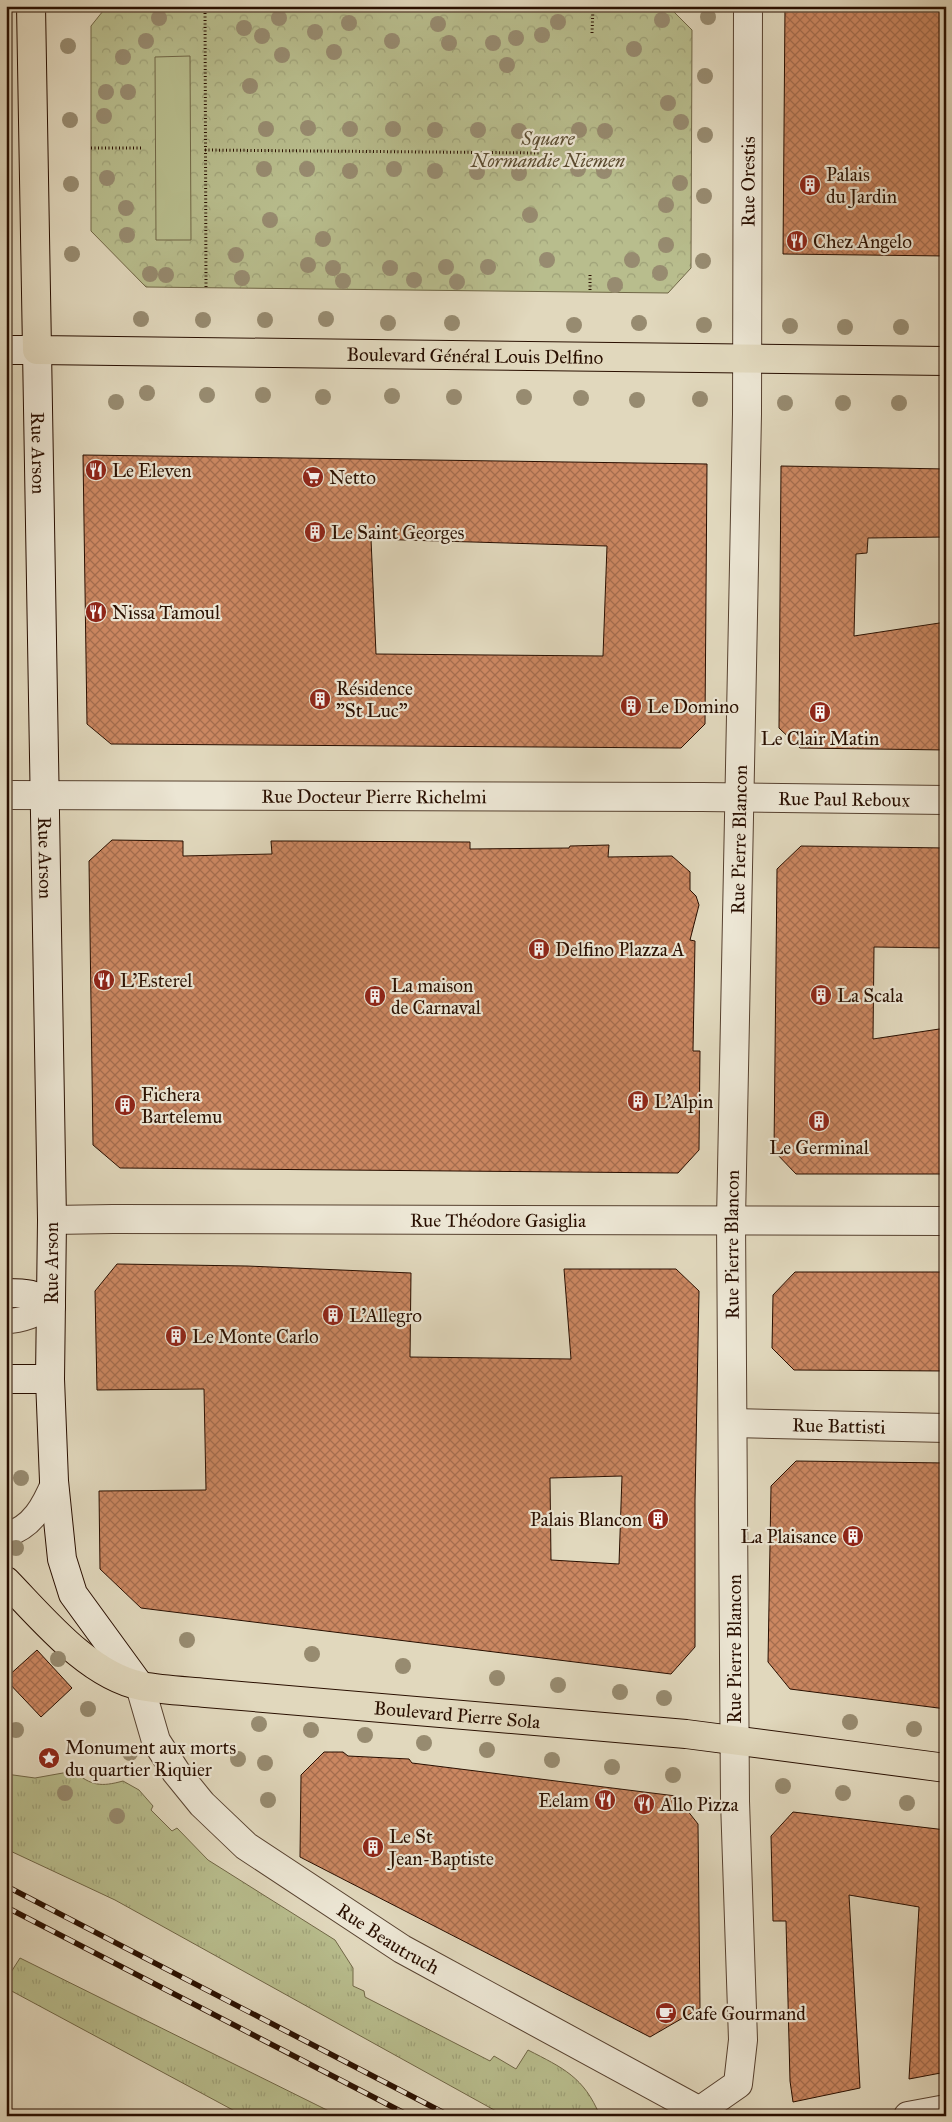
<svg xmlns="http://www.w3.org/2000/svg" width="952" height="2122" font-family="'IM FELL Great Primer',serif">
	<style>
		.grass { fill: url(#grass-tufts); stroke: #706646 }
		.forest { fill: url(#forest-crowns); stroke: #706646 }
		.pitch { fill: #b8bd8d; stroke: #706646 }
		.building { fill: url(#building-cross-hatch); stroke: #290f00; fill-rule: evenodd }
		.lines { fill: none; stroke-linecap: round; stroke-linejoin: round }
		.service-casing { stroke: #57412f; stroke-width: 26 }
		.minor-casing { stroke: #57412f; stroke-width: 30 }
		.secondary-casing { stroke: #290f00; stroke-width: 30 }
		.primary-casing { stroke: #290f00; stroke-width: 30 }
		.path { stroke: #290f00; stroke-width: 3; stroke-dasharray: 1 2.5; stroke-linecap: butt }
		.service { stroke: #ece6d4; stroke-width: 24 }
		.minor { stroke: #ece6d4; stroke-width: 28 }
		.secondary { stroke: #ece6d4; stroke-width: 28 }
		.primary { stroke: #e1d8bd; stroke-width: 28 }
		.rail-casing { stroke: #290f00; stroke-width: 5.5 }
		.rail { stroke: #ece6d4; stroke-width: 4; stroke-dasharray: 11; stroke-linecap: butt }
		.tree { fill: #978b70 }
		.labels { text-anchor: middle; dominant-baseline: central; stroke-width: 4.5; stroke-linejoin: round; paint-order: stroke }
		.park-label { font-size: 19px; font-style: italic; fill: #5b4c31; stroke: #ece6d4 }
		.poi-label { font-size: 19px; fill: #290f00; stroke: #ece6d4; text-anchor: start }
		.street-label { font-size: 19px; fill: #290f00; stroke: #ece6d4 }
	</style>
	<defs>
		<pattern id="grass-tufts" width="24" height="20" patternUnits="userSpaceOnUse" patternTransform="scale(1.25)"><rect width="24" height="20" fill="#b8bd8d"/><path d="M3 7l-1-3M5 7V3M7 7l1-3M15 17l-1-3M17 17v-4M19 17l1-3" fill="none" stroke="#9ea178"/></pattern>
		<pattern id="forest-crowns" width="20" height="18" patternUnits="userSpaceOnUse" patternTransform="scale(1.25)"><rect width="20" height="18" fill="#b8bd8d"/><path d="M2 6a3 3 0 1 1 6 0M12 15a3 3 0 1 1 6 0" fill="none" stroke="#9ea178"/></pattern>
		<pattern id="building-cross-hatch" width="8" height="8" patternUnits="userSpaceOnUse" patternTransform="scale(1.25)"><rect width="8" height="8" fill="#cb8761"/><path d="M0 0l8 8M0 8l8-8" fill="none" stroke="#a56d4e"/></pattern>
	</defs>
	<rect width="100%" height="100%" fill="#e1d8bd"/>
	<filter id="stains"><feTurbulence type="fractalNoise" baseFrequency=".004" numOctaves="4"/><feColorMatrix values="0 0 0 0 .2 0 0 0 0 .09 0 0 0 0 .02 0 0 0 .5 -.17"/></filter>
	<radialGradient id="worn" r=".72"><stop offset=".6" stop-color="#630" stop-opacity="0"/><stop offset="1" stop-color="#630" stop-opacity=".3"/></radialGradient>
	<path class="grass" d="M74,1771c17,15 27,16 49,10l16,9 14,16 -2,4 21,21 5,-3 31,32 127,80 18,28v18l11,5 1,6 125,64 4,-5 22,13 12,-19c35,18 56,27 72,66h-95l-390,-216 -109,-51v-75l29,4z
		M20,1958l319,158h-95l-238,-128v-8z"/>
	<path class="forest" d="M107,6h448l115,2 22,22 -1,238 -23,25 -522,-6 -55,-56v-205z"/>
	<path class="pitch" d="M190,56l1,184h-35l-1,-183z"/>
	<path class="building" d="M785,6h161v250l-163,-2z
		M83,455l624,9 -2,260 -24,24 -570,-4 -24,-20zM371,539l236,7 -4,110 -227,-2z
		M781,466l165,3v68l-78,1 -1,15 -11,1 -2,82 92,-14v128l-146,-2 -21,-20z
		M112,840l71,1v15l89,-2 -1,-13h19l180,1v7l99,-1 1,-2 39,-1 -1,12 64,-1 18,16v18l6,6 3,9 -9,35 5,1 -2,110h7l-1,99 -21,23 -558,-5 -27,-23 -4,-284z
		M801,846l145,2v100l-72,-1 -1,92 73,-11v146h-150l-22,-23 3,-282z
		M117,1264l130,2 164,7 -1,84 161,2 -7,-90h112l23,22 -4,209v147l-24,27 -530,-66 -41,-39 -1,-78 107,-1 -2,-101 -107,1 -2,-99zM622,1476l-3,88 -68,-4 -1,-82z
		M795,1272h151v99l-152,-1 -22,-22 1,-53z
		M796,1461l150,2v246l-156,-20 -22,-27 3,-176z
		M37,1650l35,38 -31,29 -35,-37v-2z
		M324,1752h19l5,4 61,3 3,4 264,33 22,28 2,184 -50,29 -350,-180 1,-82z
		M793,1812l153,18v242l-37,7 10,-172 -70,-12 11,193 -67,14 -3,-21 -4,-160h-13l-2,-85z"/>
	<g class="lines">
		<g class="service-casing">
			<path id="service" d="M6,1321c17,0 31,-7 45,-15
				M6,1535c27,-8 38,-30 48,-54"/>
		</g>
		<g class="minor-casing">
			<g id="minor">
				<path id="s1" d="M6,795l696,2 244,3"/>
				<path id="s2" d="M52,1220l61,-1 833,2"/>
				<path id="s3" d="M733,1423l213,5"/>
				<path id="s4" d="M140,1686l16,55 20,31 26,32 44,42 156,103 307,167"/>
				<path id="s5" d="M692,2116l46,-32 5,-44 -8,-239 -4,-581 16,-806 1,-408"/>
				<path d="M908,2116l38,-7"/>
			</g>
		</g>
		<g class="secondary-casing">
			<g id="secondary">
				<path id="s6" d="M6,350h31l15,870 -2,159 4,102 8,78 11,35 67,92"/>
				<path d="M6,1293c20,0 29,0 45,13"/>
				<path d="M6,1379h44"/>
			</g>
		</g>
		<g class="primary-casing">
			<g id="primary">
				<path id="s7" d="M31,6l6,344 909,11"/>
				<path id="s8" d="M6,1581c37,38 82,94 135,105 21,4 44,5 65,7l480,41 260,34"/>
			</g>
		</g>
		<path class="path" d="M205,6l1,282
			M592,33l1,-26
			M91,148h52
			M205,150l335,3
			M590,275v17"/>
		<use href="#service" class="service"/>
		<use href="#minor" class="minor"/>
		<use href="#secondary" class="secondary"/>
		<use href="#primary" class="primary"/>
		<g class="rail-casing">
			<path id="rail" d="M6,1886l444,230
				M6,1907l404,209"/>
		</g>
		<use href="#rail" class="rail"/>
	</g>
	<g class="tree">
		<circle cx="708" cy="17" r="8"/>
		<circle cx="159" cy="18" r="8"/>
		<circle cx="279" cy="18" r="8"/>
		<circle cx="662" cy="20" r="8"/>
		<circle cx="558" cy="22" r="8"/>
		<circle cx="349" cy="23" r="8"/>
		<circle cx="438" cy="24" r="8"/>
		<circle cx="244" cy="28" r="8"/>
		<circle cx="315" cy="32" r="8"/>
		<circle cx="542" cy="35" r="8"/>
		<circle cx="262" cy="36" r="8"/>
		<circle cx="516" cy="38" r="8"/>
		<circle cx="146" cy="41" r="8"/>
		<circle cx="392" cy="41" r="8"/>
		<circle cx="449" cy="43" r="8"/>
		<circle cx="493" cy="43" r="8"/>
		<circle cx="68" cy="46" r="8"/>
		<circle cx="634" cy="49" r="8"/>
		<circle cx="334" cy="52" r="8"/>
		<circle cx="282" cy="55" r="8"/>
		<circle cx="123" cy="57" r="8"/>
		<circle cx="507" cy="65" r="8"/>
		<circle cx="705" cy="76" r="8"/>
		<circle cx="250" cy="86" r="8"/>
		<circle cx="106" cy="92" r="8"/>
		<circle cx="128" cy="92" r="8"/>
		<circle cx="668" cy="103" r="8"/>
		<circle cx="104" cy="116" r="8"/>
		<circle cx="70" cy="120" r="8"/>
		<circle cx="681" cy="122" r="8"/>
		<circle cx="308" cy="128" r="8"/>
		<circle cx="266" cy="129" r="8"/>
		<circle cx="350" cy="129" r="8"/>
		<circle cx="393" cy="129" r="8"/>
		<circle cx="435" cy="130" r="8"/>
		<circle cx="478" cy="130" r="8"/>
		<circle cx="579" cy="130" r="8"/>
		<circle cx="519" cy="131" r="8"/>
		<circle cx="605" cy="131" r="8"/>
		<circle cx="705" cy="135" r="8"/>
		<circle cx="264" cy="169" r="8"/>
		<circle cx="307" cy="169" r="8"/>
		<circle cx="394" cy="169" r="8"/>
		<circle cx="578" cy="169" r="8"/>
		<circle cx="350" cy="171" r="8"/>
		<circle cx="435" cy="171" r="8"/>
		<circle cx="604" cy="171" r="8"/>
		<circle cx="477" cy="172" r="8"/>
		<circle cx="519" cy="173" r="8"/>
		<circle cx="107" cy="178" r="8"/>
		<circle cx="680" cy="183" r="8"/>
		<circle cx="71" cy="184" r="8"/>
		<circle cx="704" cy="196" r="8"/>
		<circle cx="666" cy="205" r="8"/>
		<circle cx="126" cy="208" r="8"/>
		<circle cx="530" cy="215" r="8"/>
		<circle cx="270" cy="220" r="8"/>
		<circle cx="127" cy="235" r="8"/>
		<circle cx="323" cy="239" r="8"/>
		<circle cx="666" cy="245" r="8"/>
		<circle cx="72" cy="254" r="8"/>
		<circle cx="236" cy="255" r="8"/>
		<circle cx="547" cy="260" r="8"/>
		<circle cx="632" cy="260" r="8"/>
		<circle cx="703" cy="261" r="8"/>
		<circle cx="308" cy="265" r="8"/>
		<circle cx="446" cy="267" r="8"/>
		<circle cx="488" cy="267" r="8"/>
		<circle cx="333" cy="268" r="8"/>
		<circle cx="390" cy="268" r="8"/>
		<circle cx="660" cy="273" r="8"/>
		<circle cx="150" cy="274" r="8"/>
		<circle cx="166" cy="275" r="8"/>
		<circle cx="242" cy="278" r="8"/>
		<circle cx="414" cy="280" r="8"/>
		<circle cx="343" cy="281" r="8"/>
		<circle cx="457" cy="282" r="8"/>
		<circle cx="615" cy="285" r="8"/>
		<circle cx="141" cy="319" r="8"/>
		<circle cx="326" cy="319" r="8"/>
		<circle cx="203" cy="320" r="8"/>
		<circle cx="265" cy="320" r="8"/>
		<circle cx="388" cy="323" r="8"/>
		<circle cx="452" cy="323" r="8"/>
		<circle cx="639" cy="323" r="8"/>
		<circle cx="574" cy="325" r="8"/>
		<circle cx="704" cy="325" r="8"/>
		<circle cx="790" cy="326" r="8"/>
		<circle cx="845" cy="327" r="8"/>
		<circle cx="901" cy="327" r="8"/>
		<circle cx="147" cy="393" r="8"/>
		<circle cx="207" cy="395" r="8"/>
		<circle cx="263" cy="395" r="8"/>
		<circle cx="392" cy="396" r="8"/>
		<circle cx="323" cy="397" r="8"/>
		<circle cx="454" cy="397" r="8"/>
		<circle cx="524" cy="397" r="8"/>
		<circle cx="581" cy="398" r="8"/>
		<circle cx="700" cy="399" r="8"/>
		<circle cx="637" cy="400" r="8"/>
		<circle cx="116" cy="402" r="8"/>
		<circle cx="785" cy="403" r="8"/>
		<circle cx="843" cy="403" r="8"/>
		<circle cx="899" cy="403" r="8"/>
		<circle cx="21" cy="1478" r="8"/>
		<circle cx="16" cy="1548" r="8"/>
		<circle cx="187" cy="1640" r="8"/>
		<circle cx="312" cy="1654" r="8"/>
		<circle cx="58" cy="1659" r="8"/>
		<circle cx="403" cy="1666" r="8"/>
		<circle cx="497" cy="1678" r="8"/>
		<circle cx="558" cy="1685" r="8"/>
		<circle cx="620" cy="1692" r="8"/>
		<circle cx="664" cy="1698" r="8"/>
		<circle cx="88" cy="1709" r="8"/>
		<circle cx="850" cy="1722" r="8"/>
		<circle cx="259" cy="1724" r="8"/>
		<circle cx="914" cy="1729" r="8"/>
		<circle cx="16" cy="1730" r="8"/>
		<circle cx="311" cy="1730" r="8"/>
		<circle cx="365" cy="1735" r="8"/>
		<circle cx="424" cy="1743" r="8"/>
		<circle cx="487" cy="1750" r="8"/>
		<circle cx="130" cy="1753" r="8"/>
		<circle cx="238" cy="1759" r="8"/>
		<circle cx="552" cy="1760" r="8"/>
		<circle cx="265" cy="1763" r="8"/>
		<circle cx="612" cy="1767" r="8"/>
		<circle cx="673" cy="1775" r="8"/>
		<circle cx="783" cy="1786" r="8"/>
		<circle cx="65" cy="1793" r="8"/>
		<circle cx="843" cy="1793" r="8"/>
		<circle cx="268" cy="1800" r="8"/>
		<circle cx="907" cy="1803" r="8"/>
		<circle cx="117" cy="1816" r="8"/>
	</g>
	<defs>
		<g id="building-disc" transform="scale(1.125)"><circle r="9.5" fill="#8f2418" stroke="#ece6d4"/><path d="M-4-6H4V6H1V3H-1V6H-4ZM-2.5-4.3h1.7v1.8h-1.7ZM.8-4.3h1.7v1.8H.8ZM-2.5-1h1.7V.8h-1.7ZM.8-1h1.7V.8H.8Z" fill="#fff"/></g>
		<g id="restaurant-disc" transform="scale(1.125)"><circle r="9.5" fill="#8f2418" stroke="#ece6d4"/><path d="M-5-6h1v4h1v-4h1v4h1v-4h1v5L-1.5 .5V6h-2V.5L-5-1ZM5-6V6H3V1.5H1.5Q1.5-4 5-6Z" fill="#fff"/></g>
		<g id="supermarket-disc" transform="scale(1.125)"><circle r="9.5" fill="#8f2418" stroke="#ece6d4"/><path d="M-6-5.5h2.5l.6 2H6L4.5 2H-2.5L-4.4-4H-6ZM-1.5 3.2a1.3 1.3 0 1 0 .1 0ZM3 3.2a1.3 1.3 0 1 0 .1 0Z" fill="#fff"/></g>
		<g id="sight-disc" transform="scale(1.125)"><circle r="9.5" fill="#8f2418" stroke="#ece6d4"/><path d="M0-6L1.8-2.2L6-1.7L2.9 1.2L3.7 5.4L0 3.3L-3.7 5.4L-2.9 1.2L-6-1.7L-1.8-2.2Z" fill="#fff"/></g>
		<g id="cafe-disc" transform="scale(1.125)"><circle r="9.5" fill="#8f2418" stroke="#ece6d4"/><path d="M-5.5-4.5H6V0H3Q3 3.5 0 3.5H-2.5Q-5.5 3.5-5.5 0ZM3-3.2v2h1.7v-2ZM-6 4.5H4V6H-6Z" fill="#fff"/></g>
	</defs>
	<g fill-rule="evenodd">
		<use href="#building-disc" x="810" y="185"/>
		<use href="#restaurant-disc" x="797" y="241"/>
		<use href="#restaurant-disc" x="96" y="470"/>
		<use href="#supermarket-disc" x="313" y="477"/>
		<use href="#building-disc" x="315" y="532"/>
		<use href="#restaurant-disc" x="96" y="612"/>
		<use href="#building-disc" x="320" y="699"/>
		<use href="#building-disc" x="631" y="706"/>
		<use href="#building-disc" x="820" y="712"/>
		<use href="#building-disc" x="539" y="949"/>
		<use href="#restaurant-disc" x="104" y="980"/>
		<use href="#building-disc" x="821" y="995"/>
		<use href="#building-disc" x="375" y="996"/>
		<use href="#building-disc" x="638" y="1101"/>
		<use href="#building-disc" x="125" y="1105"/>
		<use href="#building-disc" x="819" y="1121"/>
		<use href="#building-disc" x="333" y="1315"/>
		<use href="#building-disc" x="176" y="1336"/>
		<use href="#building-disc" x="658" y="1519"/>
		<use href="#building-disc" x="853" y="1536"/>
		<use href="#sight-disc" x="49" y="1758"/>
		<use href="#restaurant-disc" x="605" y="1800"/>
		<use href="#restaurant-disc" x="644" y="1804"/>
		<use href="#building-disc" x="373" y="1847"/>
		<use href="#cafe-disc" x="666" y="2013"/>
	</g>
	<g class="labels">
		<g class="park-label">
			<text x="548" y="138">Square<tspan x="548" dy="22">Normandie Niemen</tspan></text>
		</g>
		<g class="poi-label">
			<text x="826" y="174">Palais<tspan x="826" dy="22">du Jardin</tspan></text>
			<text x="813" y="241">Chez Angelo</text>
			<text x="112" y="470">Le Eleven</text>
			<text x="329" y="477">Netto</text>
			<text x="331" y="532">Le Saint Georges</text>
			<text x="112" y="612">Nissa Tamoul</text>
			<text x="336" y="688">Résidence<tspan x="336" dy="22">"St Luc"</tspan></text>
			<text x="647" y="706">Le Domino</text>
			<text x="820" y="738" text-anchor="middle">Le Clair Matin</text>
			<text x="555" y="949">Delfino Plazza A</text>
			<text x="120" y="980">L'Esterel</text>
			<text x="391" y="985">La maison<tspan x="391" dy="22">de Carnaval</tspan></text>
			<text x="837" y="995">La Scala</text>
			<text x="141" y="1094">Fichera<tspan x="141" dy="22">Bartelemu</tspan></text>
			<text x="654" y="1101">L'Alpin</text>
			<text x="819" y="1147" text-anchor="middle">Le Germinal</text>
			<text x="349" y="1315">L'Allegro</text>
			<text x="192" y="1336">Le Monte Carlo</text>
			<text x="642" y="1519" text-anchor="end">Palais Blancon</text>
			<text x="837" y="1536" text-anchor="end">La Plaisance</text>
			<text x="65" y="1747">Monument aux morts<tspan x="65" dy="22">du quartier Riquier</tspan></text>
			<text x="589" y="1800" text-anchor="end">Eelam</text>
			<text x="660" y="1804">Allo Pizza</text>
			<text x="389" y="1836">Le St<tspan x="389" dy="22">Jean-Baptiste</tspan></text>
			<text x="682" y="2013">Cafe Gourmand</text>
		</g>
		<g class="street-label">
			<text stroke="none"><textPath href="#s5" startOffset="1959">Rue Orestis</textPath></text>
			<text stroke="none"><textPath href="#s7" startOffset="782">Boulevard Général Louis Delfino</textPath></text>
			<text stroke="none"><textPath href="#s6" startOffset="134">Rue Arson</textPath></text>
			<text stroke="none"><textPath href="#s1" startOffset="368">Rue Docteur Pierre Richelmi</textPath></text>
			<text stroke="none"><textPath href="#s1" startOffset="838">Rue Paul Reboux</textPath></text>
			<text stroke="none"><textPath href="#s5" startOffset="1301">Rue Pierre Blancon</textPath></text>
			<text stroke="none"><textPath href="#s6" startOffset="539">Rue Arson</textPath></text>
			<text stroke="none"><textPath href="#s2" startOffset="446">Rue Théodore Gasiglia</textPath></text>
			<text stroke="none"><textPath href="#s5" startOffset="896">Rue Pierre Blancon</textPath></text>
			<text transform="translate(51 1263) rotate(-90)">Rue Arson</text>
			<text stroke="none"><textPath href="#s3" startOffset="106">Rue Battisti</textPath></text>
			<text transform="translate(734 1649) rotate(-90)">Rue Pierre Blancon</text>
			<text stroke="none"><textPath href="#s8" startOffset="491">Boulevard Pierre Sola</textPath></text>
			<text stroke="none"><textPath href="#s4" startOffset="366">Rue Beautruch</textPath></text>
		</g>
	</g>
	<rect width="952" height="2122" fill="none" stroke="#e1d8bd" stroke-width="25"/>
	<rect x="8" y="8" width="937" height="2107" fill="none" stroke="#290f00" stroke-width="2.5"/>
	<rect x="12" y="12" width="927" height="2097" fill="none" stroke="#290f00"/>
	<rect width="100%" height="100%" filter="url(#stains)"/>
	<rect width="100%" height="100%" fill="url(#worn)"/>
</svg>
